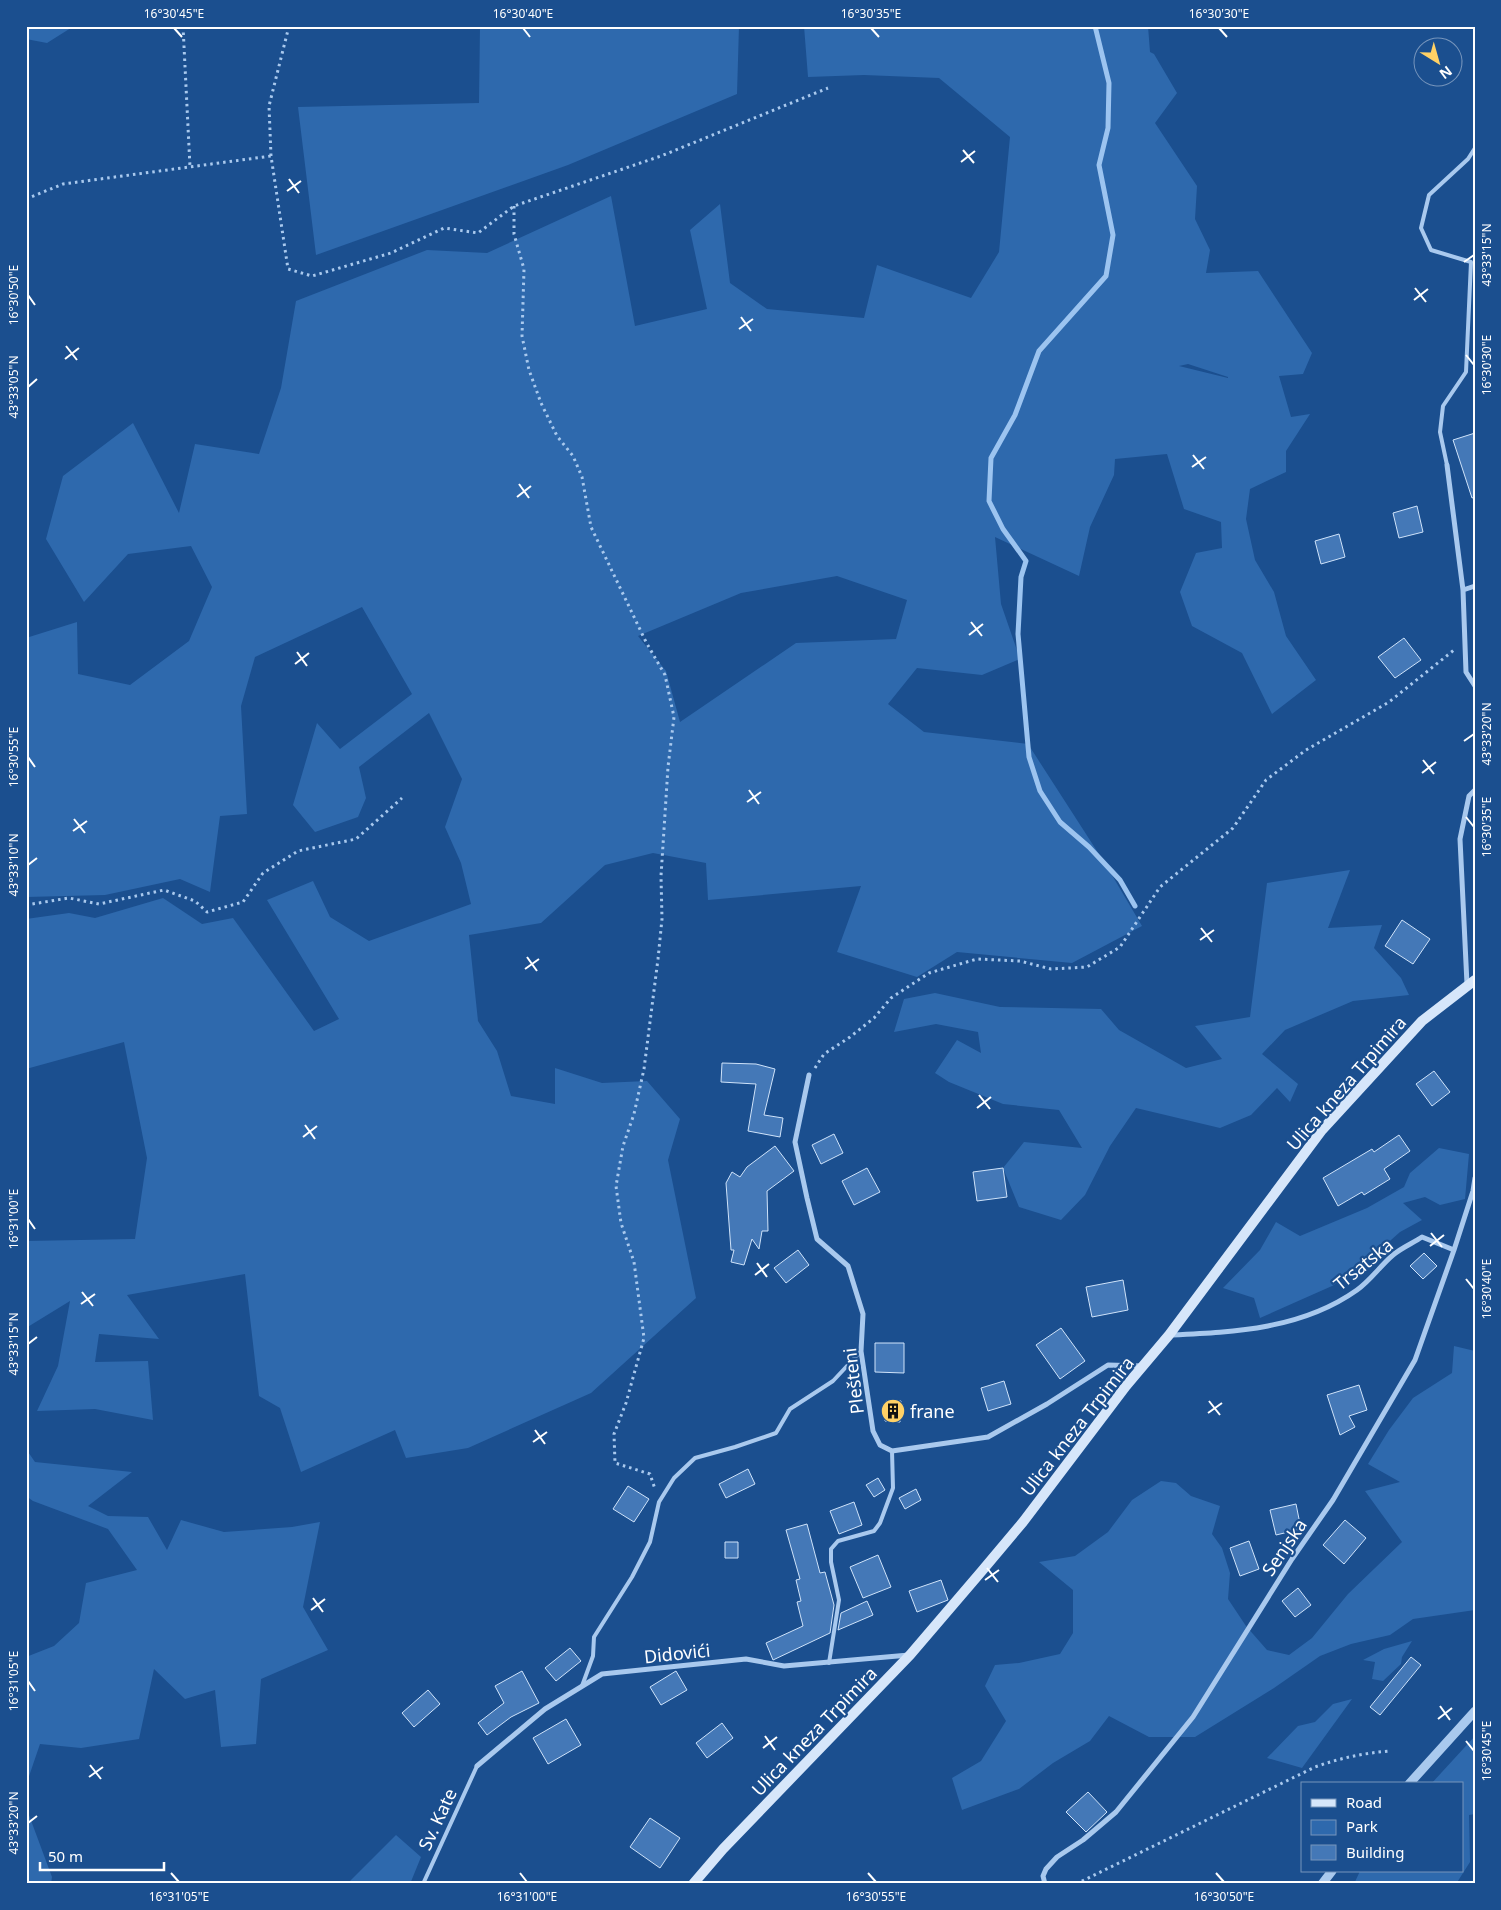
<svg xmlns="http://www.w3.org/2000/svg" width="1501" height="1910" font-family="'Noto Sans',sans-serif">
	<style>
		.green { fill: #2e69ad; fill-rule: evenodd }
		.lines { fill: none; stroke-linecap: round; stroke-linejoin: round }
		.stream { stroke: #9cc4f0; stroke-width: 5 }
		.building { fill: #4478b7; stroke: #cfe3fa }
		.path { stroke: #a9c9ee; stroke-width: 3; stroke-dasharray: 2.5 4; stroke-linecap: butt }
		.service { stroke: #a9c9ee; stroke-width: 4 }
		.minor { stroke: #a9c9ee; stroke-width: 5 }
		.tertiary { stroke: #a9c9ee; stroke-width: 9 }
		.secondary { stroke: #d6e6fa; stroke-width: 10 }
		.ticks { fill: none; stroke: #fff; stroke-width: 2 }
		.labels { text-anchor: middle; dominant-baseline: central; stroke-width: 4.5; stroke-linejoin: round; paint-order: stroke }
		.street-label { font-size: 18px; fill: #fff; stroke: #1b4f8f }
		.poi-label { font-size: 18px; fill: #fff; stroke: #1b4f8f; text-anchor: start }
		.neatline { fill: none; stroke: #fff; stroke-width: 2 }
		.ticks-label { font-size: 12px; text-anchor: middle; fill: #fff }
	</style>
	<rect width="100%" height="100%" fill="#1b4f8f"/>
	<path class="green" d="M26,26h48l-27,17 -21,-4z
		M480,26h259l-2,68 -169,71 -252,90 -18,-148 181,-4z
		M804,26h344l2,26 4,2 23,39 -22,30 42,63 -2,33 15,31 -4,23 52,-2 54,82 -9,21 -24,2 12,41 19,-3 -24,37v21l-36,17 -4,30 9,41 19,32 12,44 30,44 -44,34 -30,-61 -50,-27 -12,-34 16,-39 26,-5 -1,-26 -37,-13 -17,-55 -52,5 -1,16 -24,52 -11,49 -84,-39 6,67 19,55 -38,16 -65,-7 -29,36 36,28 104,12 78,121 36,61 -70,37 -115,-11 -40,25 -80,-25 24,-66 -153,14 -2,-37 -53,-10 -48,12 -64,58 -72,12 9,86 19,30 14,45 44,8v-36l47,15 45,-2 33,38 -12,41 28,138 -105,95 -123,55 -62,10 -11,-28 -94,42 -21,-64 -21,-12 -14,-122 -118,21 32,44 -60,-5 -4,28 53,-1 5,59 -58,-11 -58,2 21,-45 12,-65 -44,27v-87l109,-2 12,-81 -23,-116 -98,27v-150l43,-6 26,5 68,-20 39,26 31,-6 81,113 25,-12 -72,-119 46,-19 17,36 39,24 102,-37 -10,-41 -16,-36 17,-48 -33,-66 -70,54 7,31 -8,19 -43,15 -22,-27 24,-82 23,26 72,-55 -50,-87 -107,50 -14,49 6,108 -27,2 -10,76 -30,-13 -75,16 -79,2v-259l51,-16 1,52 52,11 59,-44 23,-54 -21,-41 -63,8 -44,48 -38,-63 17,-63 70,-53 46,90 16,-69 64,10 22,-66 15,-87 131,-51 60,3 124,-57 24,130 72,-17 -17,-79 30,-26 10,79 37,26 97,9 13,-53 94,33 28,-46 11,-115 -71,-59 -75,-3 -56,2zM1188,364l40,13v1l-49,-12zM837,576l70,24 -11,39 -100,4 -116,79 -14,-51 -28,-35 103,-43z
		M1350,870l-22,58 54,-3 -8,23 27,30 8,17 -56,6 -68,29 -23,24 36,30 -8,18 -13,-14 -26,27 -31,13 -84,-20 -26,38 -25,49 -24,25 -42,-13 -16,-39 21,-26 58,6 -23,-38 -56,-6 -54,-22 -14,-9 22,-33 24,13 -3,-21 -42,-8 -42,8 10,-33 31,-6 65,14 101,2 18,21 67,38 36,-9 -27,-33 55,-9 17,-134z
		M1439,1148l30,6 -4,45 -25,6 -15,-8 -22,6 19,17 -22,12 -45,40 -23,14 -72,32 -6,-20 -31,-10 37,-38 16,-28 24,14 67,-28 37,-21 6,-14z
		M1454,1346l21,5v259l-62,9 -23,16 -39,9 -31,12 -46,32 -79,49h-46l-40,-21 -19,25 -37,22 -34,26 -57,21 -10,-32 29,-17 25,-40 -21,-35 10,-21 24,-2 41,-9 13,-21v-43l-34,-28 36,-6 33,-24 24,-32 29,-19 15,2 15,13 29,10 -8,28 10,14 8,25 -2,26 18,27 21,24 22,5 23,-17 36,-44 54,-52 -37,-51 35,-9 -32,-18 21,-34 24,-32 39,-25z
		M26,1449l9,13 97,10 -44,34 20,10 40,1 19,33 14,-30 43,12 68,-5 28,-5 -17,85 25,43 -67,29 -5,65 -35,3 -6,-57 -30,9 -31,-30 -15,70 -58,9 -41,-4 -14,41v-128l28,-11 25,-23 7,-40 51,-13 -29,-41 -75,-28 -7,-5z
		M1412,1641l-10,16 -1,7 -18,17 -11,-2 3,-17 -12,-2 21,-11z
		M1352,1699l-50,69 -35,-10 31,-32 17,-4 18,-18z
		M1475,1736v78l-6,1 1,47 -14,22h-102l6,-13h102v-87h-31z
		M26,1807l26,70 -1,7h-25z
		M396,1835l25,22 -11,27h-63z"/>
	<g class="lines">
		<path class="stream" d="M1095,26l14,57 -1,45 -9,37 14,70 -7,41 -67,75 -24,64 -24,43 -2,43 14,28 23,32 -5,16 -3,57 11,123 11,34 20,31 29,25 31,33 15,26"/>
	</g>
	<path class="building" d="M1475,433v64l-3,1 -19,-58z
		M1417,506l6,26 -24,6 -6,-25z
		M1339,534l6,23 -24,7 -6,-23z
		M1404,638l17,22 -26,18 -17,-21z
		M1402,920l28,19 -17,25 -28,-18z
		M722,1063l34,1 19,5 -11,46 19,3 -3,19 -32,-6 8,-47 -35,-2z
		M1434,1071l16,21 -18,14 -16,-22z
		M834,1134l9,19 -22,11 -9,-19z
		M1399,1135l11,16 -26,18 6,10 -26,16 -2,-3 -24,14 -15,-28 49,-29 2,3z
		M775,1146l19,25 -27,20 1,40h-6l-3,18 -7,-10 -8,26 -13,-3 3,-12h-3l-5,-67 6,-11 8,5 7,-10z
		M867,1168l13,24 -26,13 -12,-24z
		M1003,1168l4,29 -30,4 -4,-29z
		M798,1250l11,15 -23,18 -12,-15z
		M1424,1253l13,13 -14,13 -13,-13z
		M1123,1280l5,30 -36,7 -6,-30z
		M1061,1328l24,33 -25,18 -24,-34z
		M875,1343h29v30l-29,-1z
		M1004,1381l7,23 -23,7 -7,-23z
		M1359,1385l8,25 -18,6 6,11 -15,8 -13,-40z
		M886,1401h15l-1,21 -15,-1z
		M748,1469l7,15 -29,14 -7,-14z
		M878,1478l7,12 -11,7 -8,-12z
		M628,1486l21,13 -15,23 -21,-13z
		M916,1489l5,11 -16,9 -6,-11z
		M854,1502l8,23 -23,9 -9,-23z
		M1296,1504l5,25 -25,6 -6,-25z
		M1345,1520l21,18 -22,26 -21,-19z
		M807,1524l13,49 5,-1 9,33 -4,28 -57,27 -7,-17 37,-17 -6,-24 4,-1 -5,-21 4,-1 -14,-49z
		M1249,1541l10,28 -19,7 -10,-28z
		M725,1542h13v16h-13z
		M878,1555l13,32 -28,11 -13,-31z
		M941,1580l7,20 -31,12 -8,-21z
		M1298,1588l13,17 -16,12 -13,-16z
		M867,1601l6,14 -35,15 3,-17z
		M570,1648l11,13 -25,20 -11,-13z
		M1411,1657l10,8 -41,50 -10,-8z
		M522,1671l17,32 -28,14 -24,18 -9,-12 26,-20 -9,-17z
		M676,1671l11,19 -26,15 -11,-18z
		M428,1690l12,14 -26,23 -12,-14z
		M566,1719l15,26 -33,19 -15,-26z
		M722,1723l11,15 -26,20 -11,-15z
		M1088,1792l19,20 -21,20 -20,-20z
		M650,1818l30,20 -20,30 -30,-21z"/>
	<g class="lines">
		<path class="path" d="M183,26l7,141
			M289,26l-20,80 2,50 17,113 24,7 79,-23 53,-25 34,5 36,-27 147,-50 167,-68
			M26,199l37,-15 208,-28
			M514,206v28l10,35 -2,67 7,34 12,33 16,33 16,20 9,21 9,50 55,115 19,33 9,42 -6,50 -7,109 1,43 -4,40 -14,110 -10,45 -11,32 -7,40 5,37 13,39 10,76 -18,65 -12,31 1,29 35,11 5,15
			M26,905l43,-7 30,6 65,-14 31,11 12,11 36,-10 20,-29 35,-22 58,-12 46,-41
			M815,1068l9,-14 26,-17 24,-19 17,-20 38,-25 48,-14 43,2 31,8 36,-2 33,-20 40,-60 73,-59 33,-48 40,-30 83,-48 65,-52
			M1076,1884l239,-117c25,-9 49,-14 75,-16"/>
		<path class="service" d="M1447,465l-7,-33 3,-26 23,-34 5,-110 -40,-12 -10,-22 8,-33 39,-36 7,-11
			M829,1663l10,-63 -8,-38v-13l7,-8 36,-10 6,-8 13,-35 -1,-37
			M582,1686l11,-30 1,-19 38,-60 18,-35 9,-40 15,-24 21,-20 40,-11 41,-14 14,-24 43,-28 28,-30
			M423,1884l54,-118"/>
		<path class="minor" d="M1447,465l16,125 3,82 9,14
			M1463,590l12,-4
			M1467,984l-7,-145 9,-43 6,-6
			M809,1075l-14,67 12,56 10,41 31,27 15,48 -2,37 12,80 7,14 12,6 96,-14 59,-33 61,-39 35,1
			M1171,1335c65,-3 131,-6 186,-45 14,-10 23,-24 36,-35 8,-7 20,-12 29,-18l32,13
			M477,1766l68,-57 57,-35 144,-15 38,7 125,-11
			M1045,1884l-2,-8 3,-7 11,-12 26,-17 33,-28 77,-95 99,-158 41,-59 82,-140 39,-110 19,-59 2,-13"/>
		<path class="tertiary" d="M1409,1784l66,-73
			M1322,1884l10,-13"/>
		<path class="secondary" d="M693,1884l30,-35 187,-194 71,-83 42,-50 103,-136 43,-51 153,-205 100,-109 53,-41"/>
	</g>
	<path class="ticks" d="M174,28l8,9M523,28l7,9M871,28l8,9M1219,28l8,9M963,150l11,13M961,162l14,-11M289,179l10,14M287,191l14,-10M1464,262l10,-7M1415,288l11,14M28,295l7,10M1414,300l14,-11M741,317l10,14M739,329l14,-10M66,346l11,14M1466,355l8,10M65,359l14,-11M28,387l9,-8M1193,455l11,14M1192,467l14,-10M519,484l10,14M517,497l14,-11M971,622l11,14M969,635l14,-11M297,652l10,14M295,664l14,-11M1464,741l10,-7M28,757l7,10M1423,760l11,14M1422,773l14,-11M749,790l10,14M747,802l14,-10M1466,817l8,10M74,819l11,14M73,831l14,-10M28,865l9,-7M1201,928l11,14M1200,940l14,-10M527,957l10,14M525,969l14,-10M979,1095l11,14M977,1108l14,-11M305,1125l10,14M303,1137l14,-11M28,1219l7,10M1431,1233l11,14M1430,1246l14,-11M757,1263l10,14M755,1275l14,-11M1466,1279l8,10M82,1292l11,14M81,1304l14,-10M28,1344l9,-7M1209,1401l11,14M1208,1413l14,-10M535,1430l10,14M533,1442l14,-10M987,1568l11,14M985,1580l14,-10M313,1598l10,14M311,1610l14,-11M28,1681l7,10M1440,1706l10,14M1438,1719l14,-11M765,1736l10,14M1466,1741l8,10M763,1748l14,-11M90,1765l11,14M89,1777l14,-10M28,1823l9,-7M171,1873l8,9M520,1873l7,9M868,1873l8,9M1216,1873l8,9"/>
	<defs>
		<g id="building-disc" transform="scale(1.25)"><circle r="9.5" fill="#ffd166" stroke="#1b4f8f"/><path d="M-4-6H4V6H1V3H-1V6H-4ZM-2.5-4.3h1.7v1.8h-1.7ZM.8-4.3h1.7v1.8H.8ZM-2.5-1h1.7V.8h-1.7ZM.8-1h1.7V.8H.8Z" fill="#111"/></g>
	</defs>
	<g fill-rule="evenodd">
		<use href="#building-disc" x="893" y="1411"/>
	</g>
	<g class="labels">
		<g class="street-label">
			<text transform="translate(1346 1083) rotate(-49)">Ulica kneza Trpimira</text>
			<text transform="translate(1363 1264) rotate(-39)">Trsatska</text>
			<text transform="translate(853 1381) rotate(-97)">Plešteni</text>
			<text transform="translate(1077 1426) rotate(-52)">Ulica kneza Trpimira</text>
			<text transform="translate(1284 1547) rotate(-56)">Senjska</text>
			<text transform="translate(677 1653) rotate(-6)">Didovići</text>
			<text transform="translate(814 1731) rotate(-46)">Ulica kneza Trpimira</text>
			<text transform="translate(437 1819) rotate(-65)">Sv. Kate</text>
		</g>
		<g class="poi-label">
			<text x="910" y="1411">frane</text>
		</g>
	</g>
	<rect width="1501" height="1910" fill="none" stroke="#1b4f8f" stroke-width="55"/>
	<rect x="1301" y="1782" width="162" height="90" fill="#1b4f8f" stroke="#7695bc"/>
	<rect x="1311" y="1799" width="25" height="8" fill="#d6e6fa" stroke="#7695bc"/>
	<text x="1346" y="1808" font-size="15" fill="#ffffff">Road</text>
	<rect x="1311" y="1820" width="25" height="15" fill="#2e69ad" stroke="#7695bc"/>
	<text x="1346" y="1832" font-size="15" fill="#ffffff">Park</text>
	<rect x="1311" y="1845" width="25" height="15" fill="#4478b7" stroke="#7695bc"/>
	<text x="1346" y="1858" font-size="15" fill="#ffffff">Building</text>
	<g transform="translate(1438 62) rotate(143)"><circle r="24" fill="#1b4f8f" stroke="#7695bc"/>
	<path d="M0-4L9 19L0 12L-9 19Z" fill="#ffd166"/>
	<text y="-8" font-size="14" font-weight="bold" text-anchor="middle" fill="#ffffff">N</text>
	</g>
	<path d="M40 1862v8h124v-8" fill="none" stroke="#ffffff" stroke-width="2.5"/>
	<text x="48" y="1862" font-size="15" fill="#ffffff" stroke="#1b4f8f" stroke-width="4" paint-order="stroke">50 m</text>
	<rect x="28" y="28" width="1446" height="1854" class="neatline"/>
	<g class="ticks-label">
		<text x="174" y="18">16°30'45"E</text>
		<text x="523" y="18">16°30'40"E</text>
		<text x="871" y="18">16°30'35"E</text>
		<text x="1219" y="18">16°30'30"E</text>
		<text transform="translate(1487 255) rotate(-90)" y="4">43°33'15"N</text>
		<text transform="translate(14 295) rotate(-90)" y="4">16°30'50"E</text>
		<text transform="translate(1487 365) rotate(-90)" y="4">16°30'30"E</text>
		<text transform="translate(14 387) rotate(-90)" y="4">43°33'05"N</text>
		<text transform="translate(1487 734) rotate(-90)" y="4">43°33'20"N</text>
		<text transform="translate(14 757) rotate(-90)" y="4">16°30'55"E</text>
		<text transform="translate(1487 827) rotate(-90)" y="4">16°30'35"E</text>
		<text transform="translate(14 865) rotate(-90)" y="4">43°33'10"N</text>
		<text transform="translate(14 1219) rotate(-90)" y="4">16°31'00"E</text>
		<text transform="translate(1487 1289) rotate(-90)" y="4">16°30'40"E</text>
		<text transform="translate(14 1344) rotate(-90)" y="4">43°33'15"N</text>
		<text transform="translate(14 1681) rotate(-90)" y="4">16°31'05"E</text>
		<text transform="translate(1487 1751) rotate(-90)" y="4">16°30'45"E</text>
		<text transform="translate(14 1823) rotate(-90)" y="4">43°33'20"N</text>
		<text x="179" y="1901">16°31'05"E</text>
		<text x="527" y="1901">16°31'00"E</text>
		<text x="876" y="1901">16°30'55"E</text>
		<text x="1224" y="1901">16°30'50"E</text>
	</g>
</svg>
